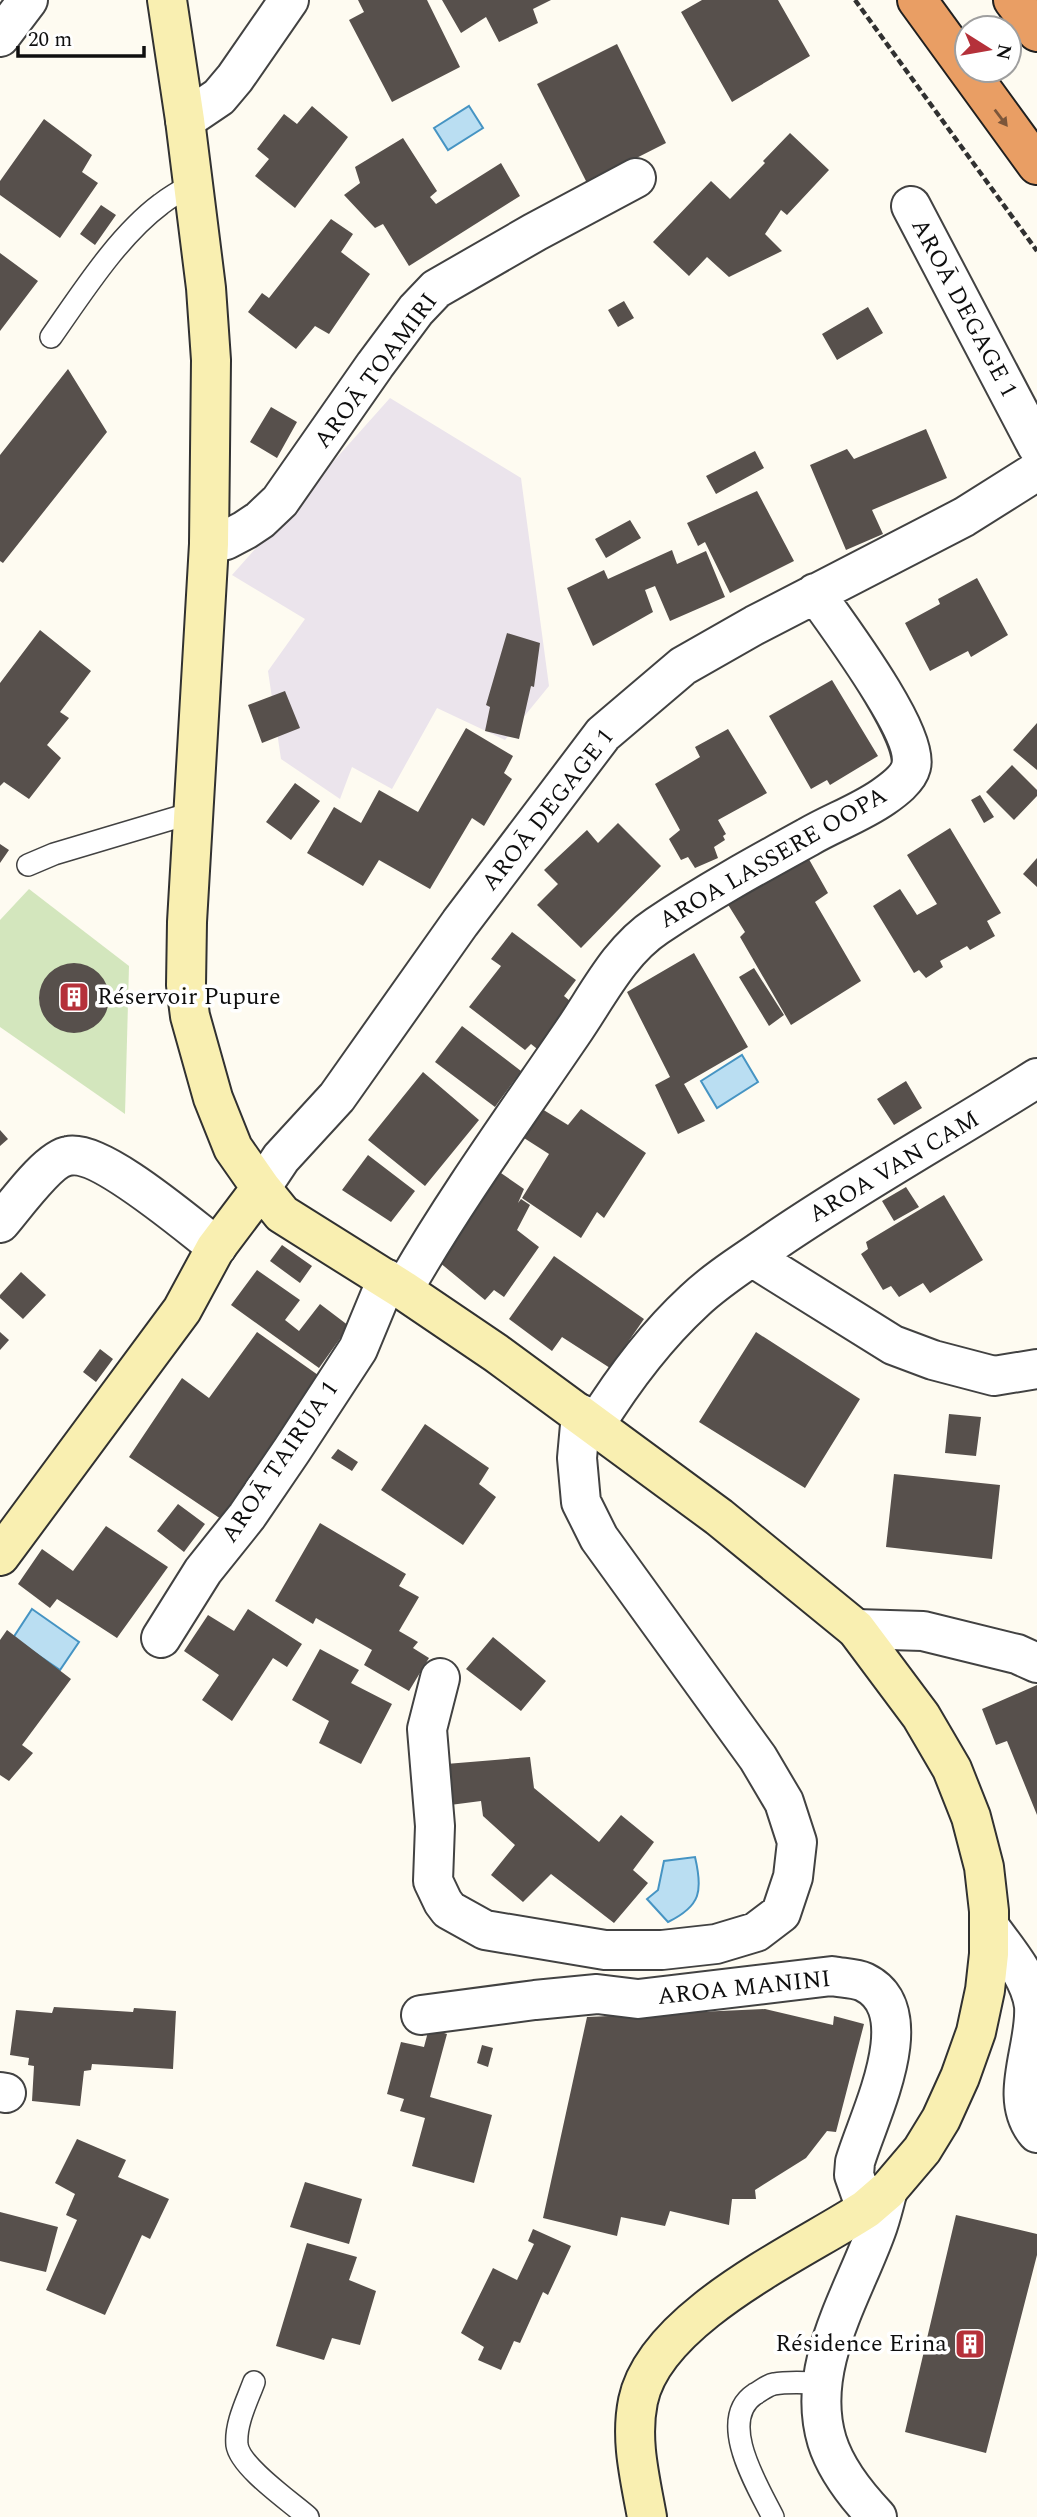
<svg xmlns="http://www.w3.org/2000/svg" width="1037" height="2517" font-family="Spectral,serif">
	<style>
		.industrial { fill: #ebe4ec }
		.green { fill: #d3e6bd }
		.water { fill: #badef2; stroke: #4694c3; stroke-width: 2 }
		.building { fill: #57504c }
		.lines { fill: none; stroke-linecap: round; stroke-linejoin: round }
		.lane-casing { stroke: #424242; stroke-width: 24 }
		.street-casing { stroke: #424242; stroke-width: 42 }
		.secondary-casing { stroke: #313131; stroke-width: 42 }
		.highway-casing { stroke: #202020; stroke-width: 42 }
		.path { stroke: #313131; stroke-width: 4.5; stroke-dasharray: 7 3.5; stroke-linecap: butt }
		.lane { stroke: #fff; stroke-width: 21 }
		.street { stroke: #fff; stroke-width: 38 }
		.secondary { stroke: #f9efb1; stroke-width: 38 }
		.highway { stroke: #e99e64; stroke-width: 38 }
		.oneway { fill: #7c563a }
		.labels { text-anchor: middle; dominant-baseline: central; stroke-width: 7; stroke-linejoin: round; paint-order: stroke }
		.street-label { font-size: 24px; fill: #0f0f0f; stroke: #fff }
		.poi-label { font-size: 24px; fill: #0f0f0f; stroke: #fff; text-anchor: start }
	</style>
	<rect width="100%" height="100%" fill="#fefbf1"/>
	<path class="industrial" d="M390,398l131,80 28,208 -44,54 -68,-32 -45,81 -40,-22 -12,32 -59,-40 -13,-88 37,-52 -73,-44z"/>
	<path class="green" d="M29,889l100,77 -4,148 -125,-87v-107z"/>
	<path class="water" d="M469,106l14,22 -35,22 -14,-22z
		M742,1055l16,27 -41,26 -16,-27z
		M32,1609l47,33 -19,28 -47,-32z
		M695,1857c8,34 6,49 -27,65l-21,-23 11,-9 6,-29z"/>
	<path class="building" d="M358,0h69l33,67 -68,35 -43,-82 15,-8z
		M442,0h109l-18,9 5,14 -39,19 -13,-25 -25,16z
		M702,0h76l32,56 -78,46 -51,-90z
		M617,44l49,99 -79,40 -50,-99z
		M312,106l36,31 -53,71 -40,-32 14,-17 -12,-10 27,-35 13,10z
		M44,119l48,36 -10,17 16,11 -38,55 -60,-43v-14z
		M790,133l39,37 -42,45 -6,-5 -16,24 17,17 -53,26 -22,-20 -18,19 -36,-34 58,-61 19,18 35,-36 -2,-2z
		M403,138l34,53 -7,6 6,7 65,-41 19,33 -111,70 -26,-42 -8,4 -31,-33 16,-12 -5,-16z
		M101,205l15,10 -21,30 -15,-11z
		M331,219l22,15 -12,18 29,22 -41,60 -14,-8 -19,23 -48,-37 14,-19 7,5z
		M0,253l38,28 -38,50z
		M624,301l10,17 -16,9 -10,-17z
		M868,307l15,26 -46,27 -15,-26z
		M68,369l39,63 -104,131 -3,-2v-106z
		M271,407l26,15 -20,36 -27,-16z
		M926,429l21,49 -75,32 11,24 -37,16 -36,-85 37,-16 7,10z
		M755,451l9,17 -48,26 -10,-18z
		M757,491l37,70 -64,32 -25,-51 -7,4 -11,-23z
		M630,520l11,18 -35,20 -11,-19z
		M672,550l5,14 29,-13 19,46 -55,24 -15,-35 -10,4 8,22 -60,34 -26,-58 37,-18 4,9z
		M977,578l31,57 -37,22 -3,-6 -38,20 -25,-48 35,-19 -2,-5z
		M40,630l51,41 -31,41 9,6 -22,27 14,13 -32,41 -25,-17 -4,4v-103z
		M507,633l33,10 -6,44 -3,-1 -12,53 -34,-8 5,-24 -4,-2z
		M832,680l46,76 -48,29 -3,-5 -16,9 -42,-73z
		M285,691l15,37 -38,15 -14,-38z
		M1037,723v47l-24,-20z
		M466,728l47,28 -9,17 8,6 -28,47 -12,-8 -42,71 -51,-29 -16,26 -56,-33 27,-46 27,16 18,-33 39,22z
		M728,729l39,64 -49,27 8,14 -3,2 2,4 -11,7 4,11 -23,10 -7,-11 -7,3 -12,-21 11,-9 -25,-46 45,-27 -5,-10z
		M1012,765l25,25v6l-23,24 -28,-28z
		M295,783l25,18 -29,39 -25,-18z
		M980,795l14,22 -10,6 -13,-23z
		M618,823l43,43 -80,82 -44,-43 21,-21 -14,-14 43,-40 11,13z
		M950,828l51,85 -14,8 8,15 -25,14 -3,-4 -27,15 3,6 -17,11 -7,-8 -5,3 -41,-67 27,-17 17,26 20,-11 -30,-49z
		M0,844l9,6 -9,13z
		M806,854l22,39 -13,9 46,79 -70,44 -51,-88 5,-5 -18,-29z
		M1037,858v29l-14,-13z
		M512,932l64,48 -12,16 12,10 -35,46 -10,-8 -6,6 -56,-43 32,-41 -10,-7z
		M694,953l54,94 -64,37 21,37 -27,13 -23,-49 15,-8 -43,-85z
		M39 998a35 35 0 1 1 70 0a35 35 0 1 1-70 0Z
		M754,968l30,47 -15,11 -30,-49z
		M462,1026l59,45 -26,36 -60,-45z
		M423,1072l56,48 -54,66 -57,-46z
		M906,1081l16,27 -28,17 -17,-26z
		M542,1109l26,16 13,-16 65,44 -42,65 -7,-6 -16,26 -59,-40 27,-44 -25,-16z
		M0,1130l8,9 -8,7z
		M368,1155l47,36 -24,31 -49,-32z
		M498,1171l26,18 -6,14 3,-4 9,6 -13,25 22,17 -35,50 -10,-7 -9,10 -46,-38z
		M906,1187l13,20 -25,14 -12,-20z
		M944,1195l39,65 -53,33 -7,-10 -24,14 -8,-11 -8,4 -22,-36 7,-5 -2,-7z
		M282,1245l30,21 -12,17 -30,-22z
		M554,1256l90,63 -34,49 -48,-31 -10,14 -43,-32z
		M257,1270l43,30 -15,20 14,11 21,-27 29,22 -30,42 -88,-63z
		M21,1272l25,23 -23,24 -23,-21v-3z
		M0,1332l9,8 -9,10z
		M257,1332l61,43 -97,144 -92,-62 53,-79 27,20z
		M756,1332l104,67 -55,89 -106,-66z
		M100,1349l13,10 -17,23 -13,-10z
		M949,1414l32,3 -5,39 -31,-3z
		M425,1424l64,44 -10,16 17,13 -33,48 -82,-55z
		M338,1449l20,13 -6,9 -21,-13z
		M894,1474l106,11 -8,74 -106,-12z
		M178,1504l27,20 -21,28 -27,-21z
		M320,1523l86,51 -7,12 20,11 -20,34 19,11 -5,6 16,10 -20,33 -45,-26 8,-15 -56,-32 -3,6 -38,-23z
		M106,1526l62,41 -51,71 -60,-39 -7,9 -32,-24 24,-35 31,22z
		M248,1609l54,35 -15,23 -14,-9 -41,63 -30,-21 17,-25 -35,-24 24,-36 26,16z
		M7,1630l64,49 -49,66 11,8 -24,28 -9,-6v-135z
		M493,1637l53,44 -25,30 -55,-42z
		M320,1649l39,21 -8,13 41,21 -31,60 -42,-21 10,-22 -37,-21z
		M1037,1685v130l-30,-74 -11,4 -14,-36z
		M530,1757l4,31 65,54 22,-27 33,27 -21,28 15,13 -34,40 -63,-49 -28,28 -32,-27 24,-30 -32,-29 -2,-15 -31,4 -4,-41z
		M54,2007l79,5 1,-4 42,3 -3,58 -81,-5 -1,6 -7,1 -4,35 -48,-5 2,-35 -6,-1 1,-7 -19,-3 6,-45 36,3z
		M765,2009l68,16 1,-9 30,8 -28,108 -9,-1 -21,27 -51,32 1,9h-24l-3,26 -59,-14 -5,15 -44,-9 -4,19 -74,-18 44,-201z
		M429,2028l18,6 -17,63 62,18 -18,68 -62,-17 13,-48 -25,-7 4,-12 -17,-5 14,-52 23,5z
		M482,2045l11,3 -5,19 -11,-4z
		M77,2139l49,21 -8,17 51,22 -19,40 -8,-4 -37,80 -59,-25 31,-70 -11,-5 9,-21 -20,-11z
		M305,2182l57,17 -13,45 -59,-17z
		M0,2212l58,15 -12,45 -46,-11z
		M956,2215l81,19v21l-51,198 -81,-21z
		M533,2229l38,17 -23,49 -5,-3 -23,51 -6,-2 -13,29 -23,-10 6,-13 -23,-14 32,-65 24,12 17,-36 -6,-3z
		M307,2243l50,14 -8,23 27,11 -16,54 -28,-7 -8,22 -48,-14z"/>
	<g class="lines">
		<g class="lane-casing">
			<path id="lane" d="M51,337c31,-44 67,-101 110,-133 10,-8 21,-14 32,-20
				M28,865l26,-11 141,-42
				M254,2382c-7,19 -19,42 -17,63 3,22 54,57 71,72
				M773,2517c-15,-30 -57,-97 -18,-123 6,-3 12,-9 19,-10 15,-3 33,-1 48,-1"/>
		</g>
		<g class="street-casing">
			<path id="street" d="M0,37l28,-37
				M185,120l34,-23 16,-19 54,-78
				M911,206l126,240
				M209,544l17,-4 19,-10 15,-10 20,-19 95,-136 41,-55 20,-21 99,-57 101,-54
				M261,1188l20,-30 56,-61 123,-174 143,-189 80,-68 72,-41 209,-108 73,-46
				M0,1223c14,-16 48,-64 68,-67 33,-7 121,70 149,91
				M752,1257l141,88 40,15 61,16 43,-7
				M403,1290c51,-89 111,-172 169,-257 25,-36 47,-82 85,-107 49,-33 100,-61 151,-89 24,-14 52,-24 75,-40 10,-7 25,-18 28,-30 9,-33 -75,-144 -96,-174
				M595,1425c28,-45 60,-88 99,-124 24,-23 54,-41 81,-60 85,-58 175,-108 262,-163
				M856,1629l67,2 94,23 20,9
				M161,1638l42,-67 44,-55 45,-66 66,-101 29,-70
				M440,1678l-13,51 8,97 -2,55 10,21 6,8 36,20 120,20h57l54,-6 40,-12 25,-19 12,-36 4,-35 -13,-40 -26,-44 -159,-220 -18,-36 -4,-44 4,-44
				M989,1926c17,24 41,50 45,80 3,41 -27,92 3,127
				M421,2015l114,-15 62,-6 41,5 194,-23c9,2 23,2 32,6 60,29 4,135 -9,180l-1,13 12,34
				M0,2092l6,1
				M877,2517c-21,-22 -41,-47 -50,-76 -22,-73 25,-144 49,-210 5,-13 8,-27 12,-41"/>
		</g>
		<g class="secondary-casing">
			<path id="secondary" d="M167,0l18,120 21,168 5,72 -2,184 -22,378 -1,63 4,31 23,82 20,50 28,40 21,26 121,76 93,63 223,164 137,112 65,87 31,53 19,48 13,50 5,44v43l-4,36 -9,42 -16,45 -19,42 -19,31 -34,40 -22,19c-66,43 -211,108 -228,192 -8,39 2,77 9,116
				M0,1556l182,-246 33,-61 46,-61"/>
		</g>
		<g class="highway-casing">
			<path id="highway" d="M917,0l120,165
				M1013,0l24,32"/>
		</g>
		<path class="path" d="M855,0l182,251"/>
		<use href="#lane" class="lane"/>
		<use href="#street" class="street"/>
		<use href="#secondary" class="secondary"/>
		<use href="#highway" class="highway"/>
	</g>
	<defs><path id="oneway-solid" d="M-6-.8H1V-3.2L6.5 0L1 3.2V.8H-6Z" transform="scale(1.75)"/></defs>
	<use class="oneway" href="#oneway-solid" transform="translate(1001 118) rotate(53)"/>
	<defs>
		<g id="building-square" transform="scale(1.575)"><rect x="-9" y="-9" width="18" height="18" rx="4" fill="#b5313a" stroke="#fff"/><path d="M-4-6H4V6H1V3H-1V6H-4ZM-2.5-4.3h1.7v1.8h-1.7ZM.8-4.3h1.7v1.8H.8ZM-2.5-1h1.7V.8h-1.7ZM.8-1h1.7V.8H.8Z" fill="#fff"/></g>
	</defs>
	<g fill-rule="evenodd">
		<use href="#building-square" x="74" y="997"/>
		<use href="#building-square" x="970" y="2344"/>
	</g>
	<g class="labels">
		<g class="street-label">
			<text transform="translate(964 308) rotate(62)">AROĀ DEGAGE 1</text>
			<text transform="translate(376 371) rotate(-53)">AROĀ TOAMIRI</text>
			<text transform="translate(548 810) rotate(-52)">AROĀ DEGAGE 1</text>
			<text transform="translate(773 858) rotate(-30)">AROA LASSERE OOPA</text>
			<text transform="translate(894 1167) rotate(-31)">AROA VAN CAM</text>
			<text transform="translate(280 1462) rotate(-56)">AROĀ TAIRUA 1</text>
			<text transform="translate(744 1988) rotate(-6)">AROA MANINI</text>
		</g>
		<g class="poi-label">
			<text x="97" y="997">Réservoir Pupure</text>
			<text x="947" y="2344" text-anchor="end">Résidence Erina</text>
		</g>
	</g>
	<g transform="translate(988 49) rotate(101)"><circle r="33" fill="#ffffff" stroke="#9f9f9f" stroke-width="2"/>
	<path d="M0-5L12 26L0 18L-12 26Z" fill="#b5313a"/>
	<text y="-10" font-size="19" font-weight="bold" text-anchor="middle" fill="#0f0f0f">N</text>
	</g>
	<path d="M18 46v10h126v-10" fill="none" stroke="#0f0f0f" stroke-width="3.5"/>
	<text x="28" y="46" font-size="21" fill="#0f0f0f" stroke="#ffffff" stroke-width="5" paint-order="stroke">20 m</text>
</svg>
